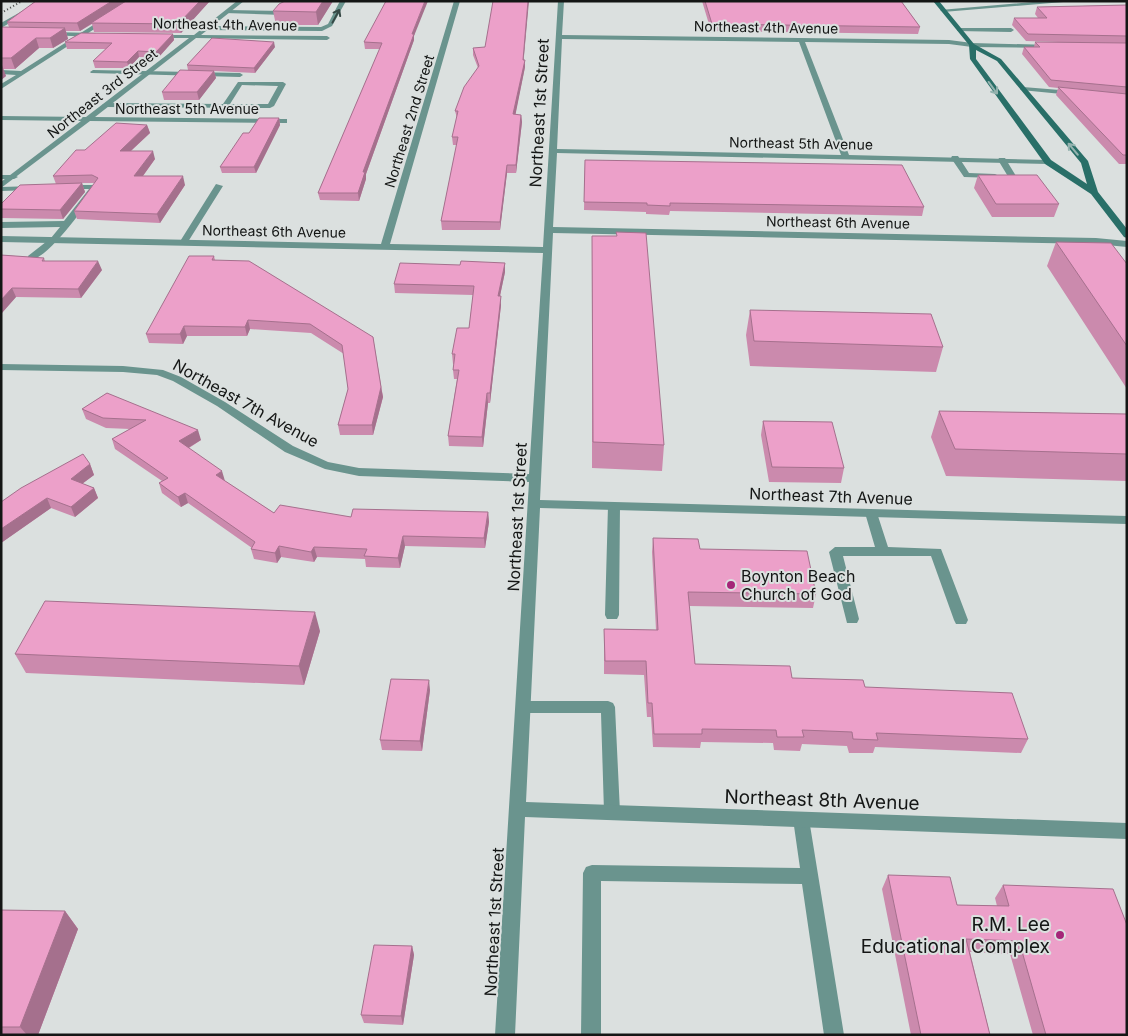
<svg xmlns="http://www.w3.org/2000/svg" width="1128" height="1036" font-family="Inter,sans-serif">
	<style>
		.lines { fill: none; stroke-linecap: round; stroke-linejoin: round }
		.lane { fill: #6a948e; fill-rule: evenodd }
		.street { fill: #6a948e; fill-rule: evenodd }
		.secondary { fill: #296f68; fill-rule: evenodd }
		.rail { stroke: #484b4a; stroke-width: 2; stroke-dasharray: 1 2.5; stroke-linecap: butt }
		.wall { fill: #cb8aad }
		.shaded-wall { fill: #a5708d }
		.building { fill: #eca0c9; stroke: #a5708d }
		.oneway { stroke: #364845 }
		.oneway2 { stroke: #94b3af }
		.poi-dot { fill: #a52678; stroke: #dbe0df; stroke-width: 2 }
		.labels { text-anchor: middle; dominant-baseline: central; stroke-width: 4; stroke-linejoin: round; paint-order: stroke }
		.far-street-label { font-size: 14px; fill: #141615; stroke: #dbe0df }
		.street-label { font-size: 16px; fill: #141615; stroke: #dbe0df }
		.poi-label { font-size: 16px; fill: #141615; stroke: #dbe0df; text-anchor: start }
		.near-street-label { font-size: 19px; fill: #141615; stroke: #dbe0df }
		.near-poi-label { font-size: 19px; fill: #141615; stroke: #dbe0df; text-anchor: end }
	</style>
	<rect width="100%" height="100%" fill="#dbe0df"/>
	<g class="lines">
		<path class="lane" d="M131,1h7l-137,88v-5l15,-9 -15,-1v-4l20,1z
			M340,1h6l-14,25 -10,5 -116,-1 -3,-2 3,-2 115,1 7,-3z
			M227,10l57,1 3,2 -3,2 -59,-2z
			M959,28h52l3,2 -3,2 -54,-1z
			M93,70l147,3 3,2 -3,2 -149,-4 -1,-1z
			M238,82h45l3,2 -12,22 -4,2 -164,-1 -4,-2 4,-2 117,1zM242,85l36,1 -10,18h-38z
			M952,156h6l11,17 26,1 4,2 -4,2 -31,-1 -13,-19z
			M999,158h6l11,18 -1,2h-6l-11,-18z
			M1,175h13l4,2 -4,2h-13z
			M216,184l7,2 -37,59h-6l-1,-2z
			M65,185h30l4,2c-11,15 -53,76 -71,73v-4l23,-18 9,-11 -59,1v-6l63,-1 25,-32h-21l-4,-2z
			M36,186l1,2 -4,2 -32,1v-4z
			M614,502l6,4 -1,109 -2,4h-10l-2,-4 3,-109z
			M871,509l6,4 11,34 53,2 27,71 -2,4h-10l-2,-4 -23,-64h-88l16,63 -2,4h-10l-18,-71 6,-5h40l-10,-34z
			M523,701h85l5,2 2,4 5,105 -2,5 -6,2 -6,-2 -2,-5 -3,-99h-78l-5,-2 -2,-4 2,-4z
			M801,812l6,2 2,5 35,216h-20l-22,-151 -201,-3v154h-20l2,-162 3,-6 6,-2 208,3 -7,-49 2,-5z"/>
		<path class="street" d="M40,1h8l-47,27v-5z
			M237,1h7l-43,34 126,1 3,2 -3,2 -131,-2 -101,79 189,2h3v4l-197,-2 -89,67v-6l80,-61 -80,-1v-4l85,1 103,-79h-32l-2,-3h39z
			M454,1h6l-70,243 153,3 15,-246h6l-2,34 387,5 23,3 79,2 -2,3 -77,-1 -23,-3 -144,-2 44,113 199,5 4,2 -4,2 -491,-11 -4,74 543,11 31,3v6l-31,-3 -543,-11 -13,267 587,16v8l-587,-16 -14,294 601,21v16l-602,-22 -10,218h-20l34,-553 -170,-6 -34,-7 -40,-17 -68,-46 -44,-25 -16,-6 -34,-3 -122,-2v-6l122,2 40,4 18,7 44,25 68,44 35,16 31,6 170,6 14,-221 -542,-11v-6l380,8zM562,39l237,3 42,113 -284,-6z
			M1044,1h31l-132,11 -3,-2z
			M50,32l45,1 3,2 -3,2 -47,-2z
			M1023,87l49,4 3,2 -3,2 -51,-5 -1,-1z"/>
		<path class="secondary" d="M933,1h6l35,43 27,15 87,102 10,31 29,37v9l-3,-1 -33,-43 -46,-30 -75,-105 -1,-14zM976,50l21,11 84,102 6,21 -36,-24 -75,-101z"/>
		<path class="rail" d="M1,13l21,-12"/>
	</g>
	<path class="wall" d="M36,1h188l-1,1h-14l-28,31 -87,-1 -2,-8 -12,7h-14l2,8 -15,9h-14l-24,21h-12l3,7 -5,4v-53h8l-2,-5z
		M333,1l-15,24h-42l-3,-14z
		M702,1h199l19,26 -2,7 -207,-3z
		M1127,5v159h-8l-63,-69 2,-7 -9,-1 -27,-33 2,-7h10l1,-5 55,1 -64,-2 -14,-16 2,-7h24l-3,-4 2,-7z
		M173,34l1,6 -16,18 -19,-1 -10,11h-34l-2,-7 13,-12h-39l-2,-7z
		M414,36v4l-48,134v5l-7,22 -39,-1 -2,-7 62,-144h-15l-1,-7z
		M275,47l-20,26 -41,-2 2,7 -17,22h-35l-2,-8 26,-22 -1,-5z
		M473,48l51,12 1,7 -10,48h6l1,7 -6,51h-9l-7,57h-58l-1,-9 16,-76h-4l-1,-8 5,-19 -2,-7 23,-43 -5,-13z
		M279,118l1,7 -24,48h-34l-2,-6 29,-34z
		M147,125l3,8 -19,18 24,8 -12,17 42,9 -25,38 -83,-4 -3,-8 21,-28h-13l3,9 -22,27 -62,-1v-14l55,-20 -3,-8 32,-26z
		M585,160l339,47 -2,9 -252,-5 -1,4 -23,-1v-2l-62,-2z
		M978,175l81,29 -5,13h-62l-18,-29z
		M592,236l72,209 -2,26 -70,-3z
		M1056,242l71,22v125l-80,-123z
		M1,255l43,3 1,3 57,9 -21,28 -65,-1 -15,17z
		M214,256l1,4 158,77 10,60 -10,38h-33l-2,-10 10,-36 -4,-35 -33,-21 -61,-4 -3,7h-60l-4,8 -34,-1 -3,-9z
		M505,263v9l-5,24 1,9 -11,98h-2l-5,44 -34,-1 -1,-10 9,-57h-3l-1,-9 1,-6h-1l-1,-10 17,-26 4,-33 -78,-2 -1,-9 66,-19z
		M750,310l193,37 -7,25 -186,-6 -4,-31z
		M107,393l94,47 -12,8 36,33 49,32 77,4 137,-5 1,10 -4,26 -80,-2 -5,22 -34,-1 -1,-8 -48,-2 -3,5 -33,-5 -4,6 -23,-4 -3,-10 1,-1 -64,-45 -7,4 -19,-14 -3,-10 3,-2 -47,-32 -3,-10 18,-10 -24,-1 -20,-9 -4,-10z
		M939,411l188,3v67l-181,-5 -15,-39z
		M763,421l81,47 -3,15 -72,-1 -8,-47z
		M90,464l4,11 -12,9 12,4 4,10 -23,19 -24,-9 -50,35v-41z
		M653,538l47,11 116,45 -3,14 -124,-2 6,58 97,14 73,9 163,52 -7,14 -146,-6 -2,6h-24l-2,-7 -45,-2 -2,7 -26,-1 -1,-7 -72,-1 -1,6 -47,-1 -2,-30h-4l-3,-42 -40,-1v-45l52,1 -4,-78z
		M320,631l-16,54 -278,-12 -11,-19z
		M430,690l-8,61 -40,-1 -2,-10z
		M888,875l69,30 40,1 -2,-8 8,-13 124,150h-94l-23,-81 -40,-2 20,83h-79l-29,-146z
		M1,910l64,1 13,18 -40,106h-37z
		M412,946l2,9 -11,70 -39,-2 -3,-8z"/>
	<path class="shaded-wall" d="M112,1h15l-47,30 -3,-8z
		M200,1h9v1l-28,31 -3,-9z
		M323,1h10l-15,24 -2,-13z
		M425,1h3l-14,35v4l-48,134v5l-7,22 -1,-8 5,-21 49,-138z
		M528,1h1l-6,66v-7z
		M65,28l3,11 -15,9 -3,-10z
		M173,34l1,6 -16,18 -2,-6z
		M36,38l3,10 -24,21 -4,-11z
		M274,42l1,5 -20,26 -1,-5z
		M138,51l1,6 -10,11 -2,-6z
		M525,60v7l-11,55 -1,-8z
		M2,65l4,11 -5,4v-14z
		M214,71l2,7 -17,22 -2,-8z
		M521,115l1,7 -6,51v-8z
		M279,118l1,7 -24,48 -2,-6z
		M147,125l3,8 -28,26 -2,-8z
		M153,151l2,8 -18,25 -3,-8z
		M507,165v8l-7,57v-8z
		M183,176l2,9 -25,38 -3,-9z
		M82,183l3,9 -22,27 -3,-9z
		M98,261l4,9 -21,28 -3,-9z
		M505,263v9l-7,33v-9z
		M12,288l4,9 -15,17v-14z
		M501,296v9l-11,98v-10z
		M248,320l2,9 -3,7 -2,-9z
		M184,326l3,10 -4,8 -3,-10z
		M381,387l2,10 -10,38 -1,-10z
		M487,393l1,10 -5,44 -1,-10z
		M198,430l3,10 -18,11 -4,-10z
		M90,464l4,11 -19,14 -4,-10z
		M222,471l3,10 -9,-6z
		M94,488l4,10 -23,19 -4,-10z
		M185,493l3,10 -7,4 -3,-10z
		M47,498l4,10 -50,35v-14z
		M488,512l1,10 -4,26 -1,-10z
		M403,536l2,10 -5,22 -2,-10z
		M279,546l2,11 -4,6 -2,-10z
		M314,547l3,10 -3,5 -3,-10z
		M315,612l5,19 -16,54 -5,-19z
		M429,680l1,10 -8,61 -2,-10z
		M65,911l13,18 -40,106h-11l-7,-8z
		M412,946l2,9 -11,70 -2,-9z"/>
	<path class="building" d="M36,1h76l-35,22 -70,-1z
		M126,1h74l-22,23 -87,-1z
		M285,1h38l-7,11 -43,-1 6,-7z
		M386,1h39l-13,33h2l-51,138h2l-7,21h-40l64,-150 -18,-1z
		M493,1h35l-5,59h2l-12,54 8,1 -5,50h-9l-7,57 -59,-1 17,-84h-6l6,-26h-3l9,-24 15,-21 -6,-18 12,-1z
		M705,1h196l19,26 -208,-3z
		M1127,5v31l-99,-2 -14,-16h33l-10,-11z
		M1,27l64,1 -15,10h-14l-25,20h-10z
		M81,33l92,1 -17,18 -18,-1 -11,11 -34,-1 19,-18 -47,-1z
		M212,38l62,4 -20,26 -67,-3z
		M1035,42l92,1v44l-76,-7 -27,-33h16z
		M180,70l34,1 -17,21h-35z
		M1058,87l69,7v61h-4z
		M259,118h20l-25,49h-34l23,-34h6z
		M116,123l31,2 -27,26h33l-19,25h49l-26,38 -83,-3 24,-33 -6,-3 -39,1 23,-26h9z
		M585,160l317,5 22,42 -254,-4v3l-23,-1v-2l-63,-1z
		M978,175h59l22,29h-63z
		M82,183l-22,27 -59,-1v-5l19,-19z
		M616,232l30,1 18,212 -71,-3 -1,-206h25z
		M1056,242l55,1 16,21v82z
		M1,255l43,3 -2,3h56l-20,28 -66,-1 -11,12z
		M189,256h25l-2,4 37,1 124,76 8,50 -9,38h-34l10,-36 -6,-44 -32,-21 -62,-4 -3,7 -61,-1 -4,8h-34z
		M461,261l44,2 -7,33h3l-11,97h-3l-5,44 -34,-1 11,-66h-6l2,-16h-3l5,-26h12l5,-42 -80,-2 6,-21 60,2z
		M750,310l181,4 12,33 -189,-6z
		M107,393l91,37 -19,11 43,30 -6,4 58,38 6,-8 71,12 2,-8 135,3 -4,26 -81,-2 -5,22 -34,-2 3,-7 -53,-2 -3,5 -32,-6 -4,7 -24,-4 4,-7 -70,-49 -7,4 -19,-14 9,-5 -56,-39 34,-19 -43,-2 -21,-9z
		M939,411l188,3v40l-172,-5z
		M763,421l69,1 12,46 -72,-1z
		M83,454l7,10 -19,15 23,9 -23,19 -24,-9 -46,31v-27l20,-14z
		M653,538l45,1 2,10 107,2 9,43 -128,-2 7,72 95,2 2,12 71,2 2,7 147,6 16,46 -152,-6 2,7 -25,-1 -1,-7 -50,-2 2,7h-27l-1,-7 -74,-1v5h-48l-2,-31h-4l-2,-42h-41l-1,-32 54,1z
		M45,601l270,11 -16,54 -284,-12z
		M391,679l38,1 -9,61 -40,-1z
		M888,875l62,2 7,28 52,1 -6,-21 110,4 14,36v110h-81l-27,-94 -53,-2 24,96h-69z
		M1,910l64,1 -45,116h-19z
		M374,945l38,1 -11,70 -40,-1z"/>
	<defs><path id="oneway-shaft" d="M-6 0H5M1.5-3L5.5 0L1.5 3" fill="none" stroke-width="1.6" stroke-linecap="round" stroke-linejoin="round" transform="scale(1.25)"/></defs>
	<use class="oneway" href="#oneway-shaft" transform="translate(336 16) rotate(-62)"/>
	<g class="oneway2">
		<use href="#oneway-shaft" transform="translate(993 88) rotate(54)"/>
		<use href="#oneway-shaft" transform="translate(1073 149) rotate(-130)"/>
	</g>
	<g class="poi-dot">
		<circle cx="731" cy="585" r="5"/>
		<circle cx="1060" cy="935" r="5"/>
	</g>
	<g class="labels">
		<g class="far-street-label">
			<text transform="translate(225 24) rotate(1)">Northeast 4th Avenue</text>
			<text transform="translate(766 27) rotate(1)">Northeast 4th Avenue</text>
			<text transform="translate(102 93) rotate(-38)">Northeast 3rd Street</text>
			<text x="187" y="108">Northeast 5th Avenue</text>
			<text transform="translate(409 121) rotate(-73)">Northeast 2nd Street</text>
			<text transform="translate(801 143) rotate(1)">Northeast 5th Avenue</text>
			<text transform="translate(838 222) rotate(1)">Northeast 6th Avenue</text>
			<text transform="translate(274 231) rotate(1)">Northeast 6th Avenue</text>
		</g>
		<g class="street-label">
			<text transform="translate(539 113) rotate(-87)">Northeast 1st Street</text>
			<text transform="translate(246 403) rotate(29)">Northeast 7th Avenue</text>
			<text transform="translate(831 496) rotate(2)">Northeast 7th Avenue</text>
			<text transform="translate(517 517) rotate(-87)">Northeast 1st Street</text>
			<text transform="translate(494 922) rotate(-87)">Northeast 1st Street</text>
		</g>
		<g class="poi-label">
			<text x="741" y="576">Boynton Beach<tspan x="741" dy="18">Church of God</tspan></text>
		</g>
		<g class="near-street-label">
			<text transform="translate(822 800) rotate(2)">Northeast 8th Avenue</text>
		</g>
		<g class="near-poi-label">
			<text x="1050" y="924">R.M. Lee<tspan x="1050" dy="22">Educational Complex</tspan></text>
		</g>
	</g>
	<rect width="1128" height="1036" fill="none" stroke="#141615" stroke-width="5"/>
</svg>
